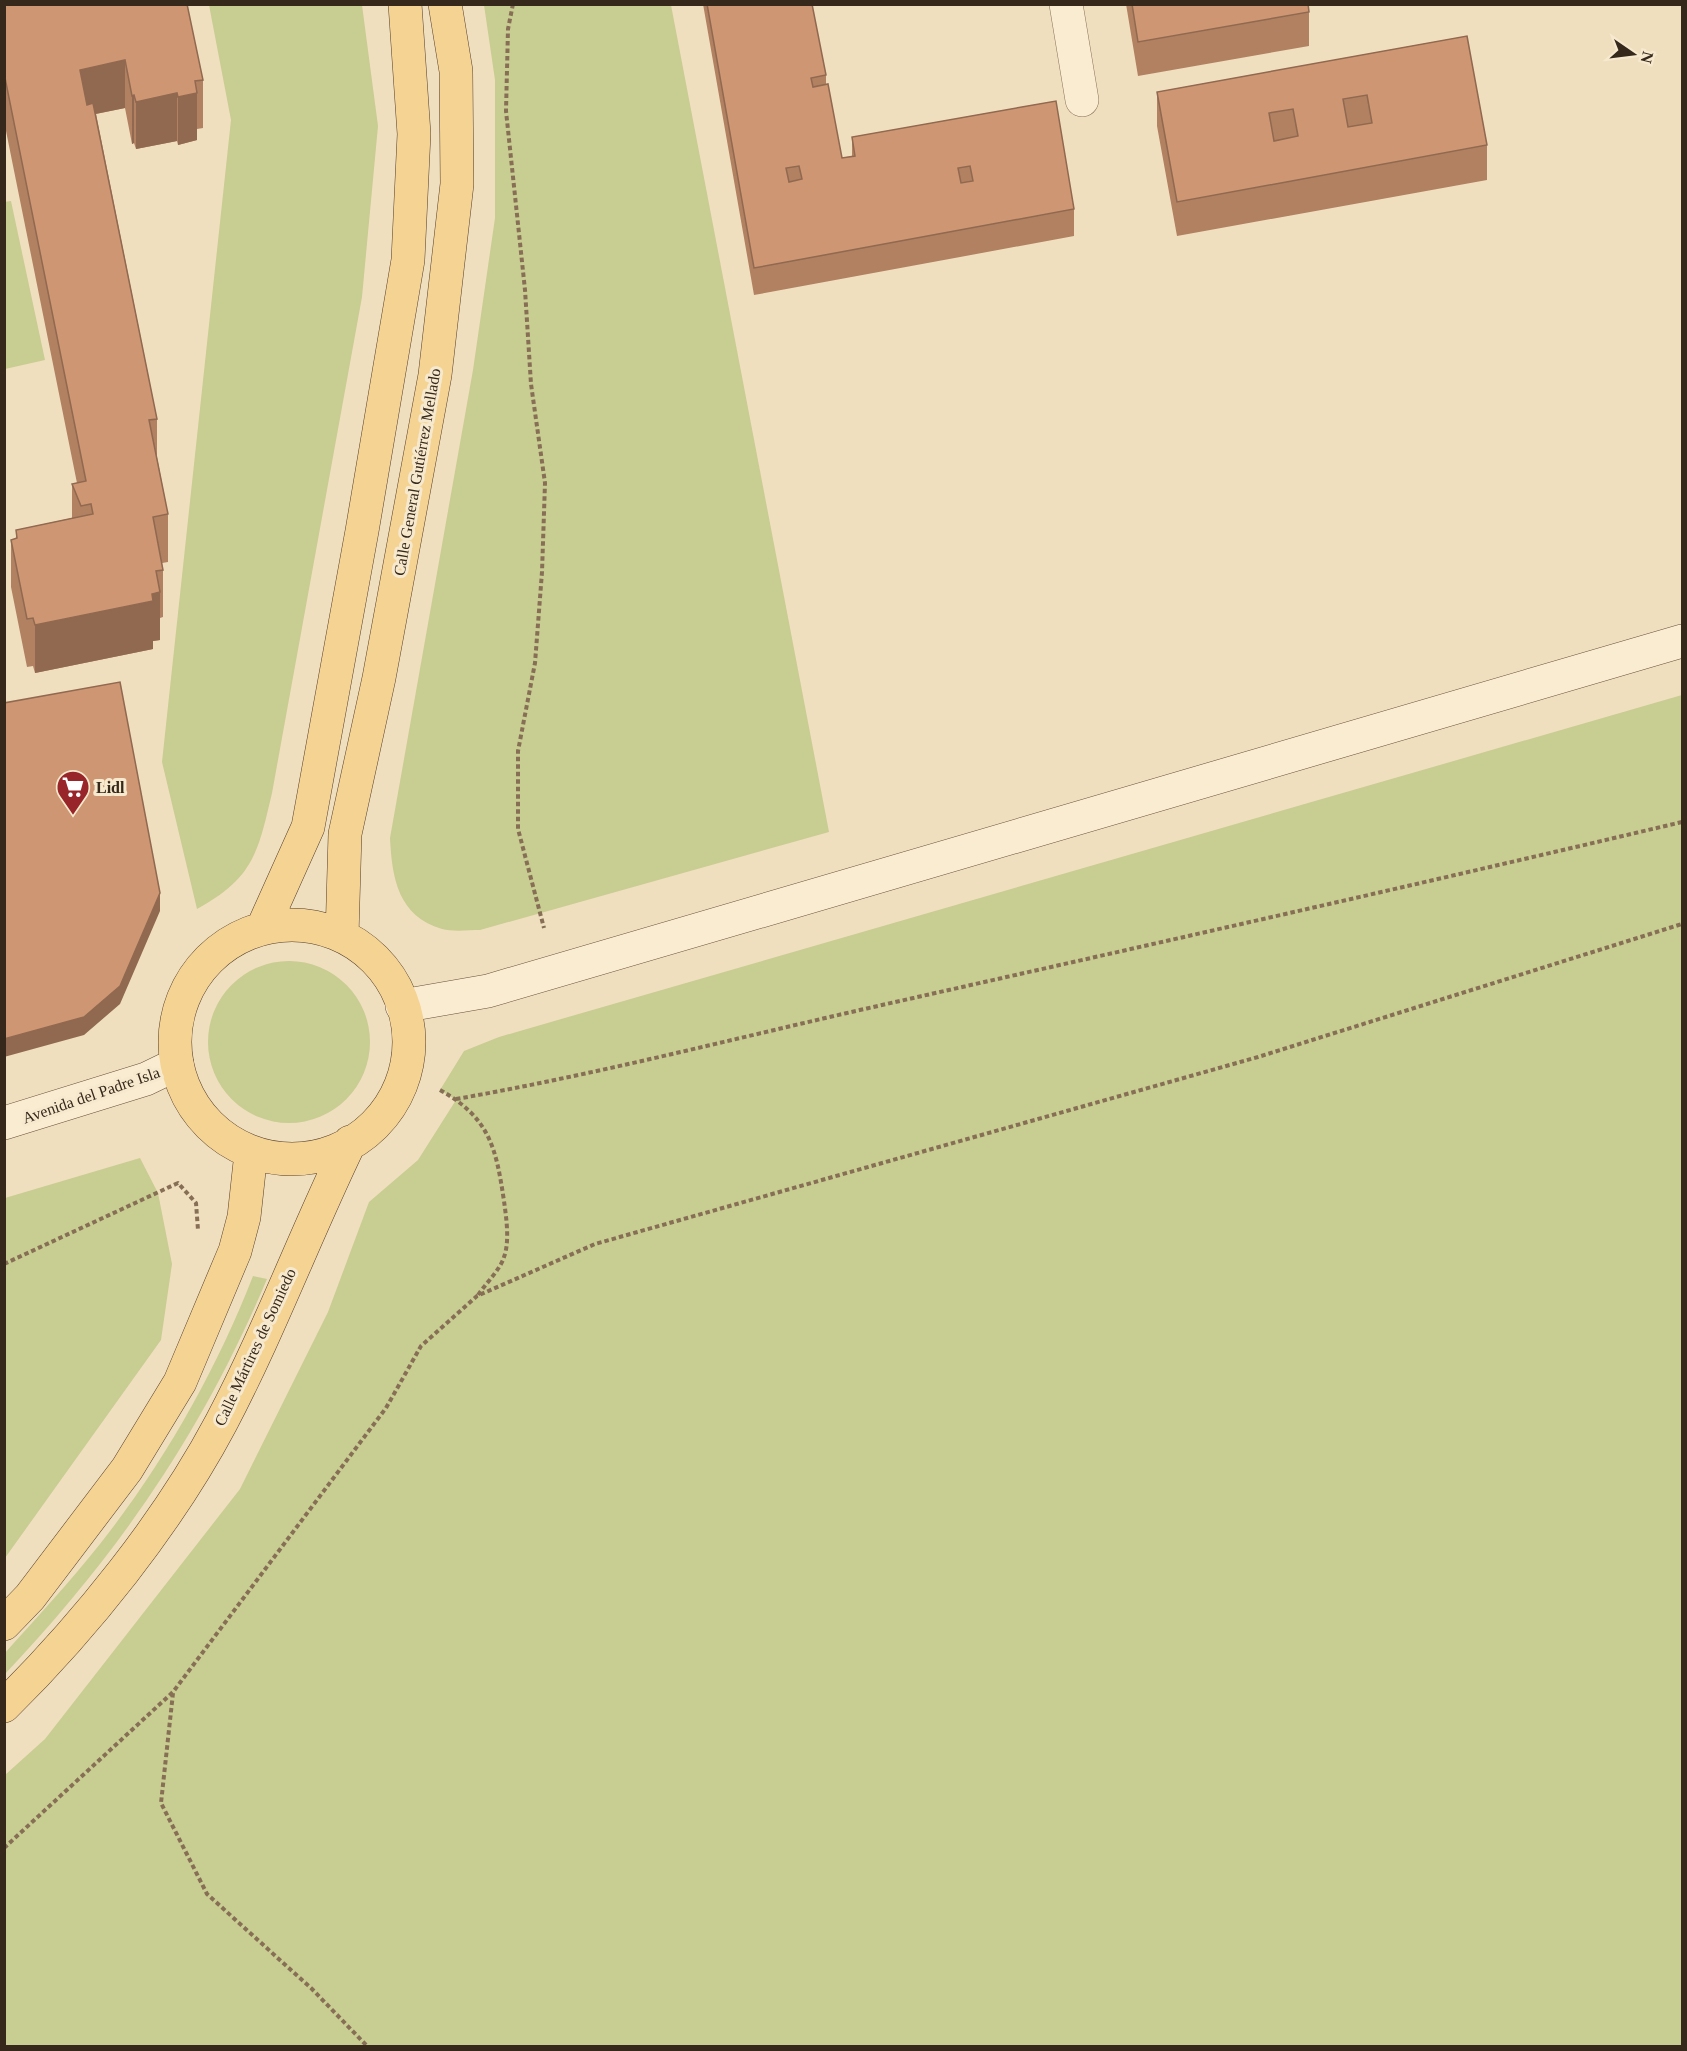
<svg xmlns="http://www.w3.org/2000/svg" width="1687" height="2051" font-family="Georgia,serif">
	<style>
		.green { fill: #c8cd92 }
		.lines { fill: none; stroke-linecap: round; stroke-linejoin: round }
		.street-casing { stroke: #876f56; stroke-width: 34 }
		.secondary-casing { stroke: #69503a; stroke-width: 34 }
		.primary-casing { stroke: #553d2b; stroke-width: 34 }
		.path { stroke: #876f56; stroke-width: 4; stroke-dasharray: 4.5 3; stroke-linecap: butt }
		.street { stroke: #faecd1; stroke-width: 33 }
		.secondary { stroke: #faecd1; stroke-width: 33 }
		.primary { stroke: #f4d393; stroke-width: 33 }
		.wall { fill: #b18162 }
		.shaded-wall { fill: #906950 }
		.building { fill: #ce9672; stroke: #906950; stroke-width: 1.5; fill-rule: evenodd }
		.labels { text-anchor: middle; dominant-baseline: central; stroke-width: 6; stroke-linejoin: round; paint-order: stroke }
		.street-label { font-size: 16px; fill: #36281b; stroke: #f6e9ce }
		.poi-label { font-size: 16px; font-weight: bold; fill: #36281b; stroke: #f6e9ce; text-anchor: start }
	</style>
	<rect width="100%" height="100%" fill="#efdfbe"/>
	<path class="green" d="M209,5h153l16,121 -16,171 -90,496c-14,59 -18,85 -75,116l-35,-147 69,-642z
		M484,5h187l158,827 -349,98c-11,0 -27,2 -38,-1 -44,-13 -50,-51 -52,-91l83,-468 22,-152v-138z
		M11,201l34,159 -40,9 -1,-167z
		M1682,695v1351h-1677v-271l40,-36 195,-250 88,-177 41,-110 49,-42 38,-60 -16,-10 24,-39 35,-14z
		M208 1042a81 81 0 1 1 162 0a81 81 0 1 1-162 0Z
		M140,1158l18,35 14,71 -11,76 -156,218v-360z
		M253,1276l14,3c-65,154 -148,274 -262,395v-21c32,-36 65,-71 95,-109 64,-81 116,-173 153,-268z"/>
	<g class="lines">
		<g class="street-casing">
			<path id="street" d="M1066,4l16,96"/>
		</g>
		<g class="secondary-casing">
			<path id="secondary" d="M402,1006l86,-15 1194,-350
				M4,1123l142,-44 31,-15"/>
		</g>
		<g class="primary-casing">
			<path id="primary" d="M264,925l44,-98 54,-296 46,-271 6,-126 -9,-130
				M175 1042a117 117 0 1 1 234 0a117 117 0 1 1-234 0Z
				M342,936l3,-102 34,-156 56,-303 22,-191 -1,-113 -11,-67
				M4,1624l26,-27 97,-128 53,-87 55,-131 9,-34 7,-64
				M4,1706c81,-80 164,-183 217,-283 48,-91 84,-188 129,-281"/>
		</g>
		<path class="path" d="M513,4l-5,25 -2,82 19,179 6,94 14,99 -3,89 -7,91 -17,88v78l26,99
			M440,1090c50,28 56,58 64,111 2,15 6,40 0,56 -4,13 -18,26 -26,38
			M456,1099c143,-25 284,-62 426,-94 267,-60 534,-120 800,-183
			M4,1264l174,-81 18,20 2,27
			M173,1693l-12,110 46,91 105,95 55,57
			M4,1848l169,-156 213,-284 35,-62 56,-50 118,-52 663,-187 424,-133"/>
		<use href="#street" class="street"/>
		<use href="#secondary" class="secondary"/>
		<use href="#primary" class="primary"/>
	</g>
	<path class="wall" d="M4,4l199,76v48l-6,1v11l-19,5 -1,-4 -41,8 -2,-6 -2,1 -7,-36 -29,6 61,305v38l11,57v48l-6,1 1,7v47l-3,1v22l-7,1v8l-118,24 -2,-7 -6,1 -16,-80v-47l5,-1v-9l56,-12v-34l5,-1 -73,-362z
		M703,4h109l14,71v9l16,74 10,-2v-19l204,-36 18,108v27l-320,59z
		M1126,4h182l1,8v34l-171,30z
		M1467,36l20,109v35l-310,56 -20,-110v-34z"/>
	<path class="shaded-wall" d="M125,60v48l-45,9v-47z
		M177,93v48l-41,8v-47z
		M197,93v47l-19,5v-48z
		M134,95v48l-2,1v-48z
		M160,592v48l-7,1v8l-118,24v-48z
		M160,893v18l-40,93 -36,31 -80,22v-18z"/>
	<path class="building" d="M4,4h183l16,76 -8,1 2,12 -19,4 -1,-4 -41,9 -2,-7 -2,1 -7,-36 -45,10 7,35 6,-2 64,316 -8,1 19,94 -15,3 10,53 -7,1 4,21 -8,2 1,7 -118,24 -2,-7 -6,1 -16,-79 6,-2 -1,-8 77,-16 -2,-10 -10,2 -9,-22 14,-3 -82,-408z
		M707,4h105l14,71 -15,3 2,9 15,-3 14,74 13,-2 -3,-19 204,-36 18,108 -320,59zM799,166l3,13 -13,3 -3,-14zM970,166l3,15 -12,2 -3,-15z
		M1132,4h176l1,8 -171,30z
		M1467,36l20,109 -310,57 -20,-110zM1367,95l5,28 -24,4 -5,-28zM1293,109l5,27 -24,5 -5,-28z
		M120,682l40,211 -40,93 -36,31 -80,22v-336z"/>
	<defs>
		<g id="supermarket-pin" transform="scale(1.725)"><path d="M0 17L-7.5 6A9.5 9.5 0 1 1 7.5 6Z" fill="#982529" stroke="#f6e9ce"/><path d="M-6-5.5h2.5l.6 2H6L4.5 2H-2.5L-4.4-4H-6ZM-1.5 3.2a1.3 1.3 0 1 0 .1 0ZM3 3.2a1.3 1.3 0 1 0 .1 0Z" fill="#fff"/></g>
	</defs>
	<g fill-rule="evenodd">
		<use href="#supermarket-pin" x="73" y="787"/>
	</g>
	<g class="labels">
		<g class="street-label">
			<text transform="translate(417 472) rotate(-80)">Calle General Gutiérrez Mellado</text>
			<text transform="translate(91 1095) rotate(-19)">Avenida del Padre Isla</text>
			<text transform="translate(255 1347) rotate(-65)">Calle Mártires de Somiedo</text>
		</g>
		<g class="poi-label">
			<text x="96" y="787">Lidl</text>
		</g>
	</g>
	<rect width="1687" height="2051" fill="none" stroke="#36281b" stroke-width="12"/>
	<g transform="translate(1633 54) rotate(104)" stroke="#f6e9ce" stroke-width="4.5" paint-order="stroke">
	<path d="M0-4.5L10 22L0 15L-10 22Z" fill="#36281b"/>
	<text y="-9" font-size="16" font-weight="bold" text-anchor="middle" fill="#36281b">N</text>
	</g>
</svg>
